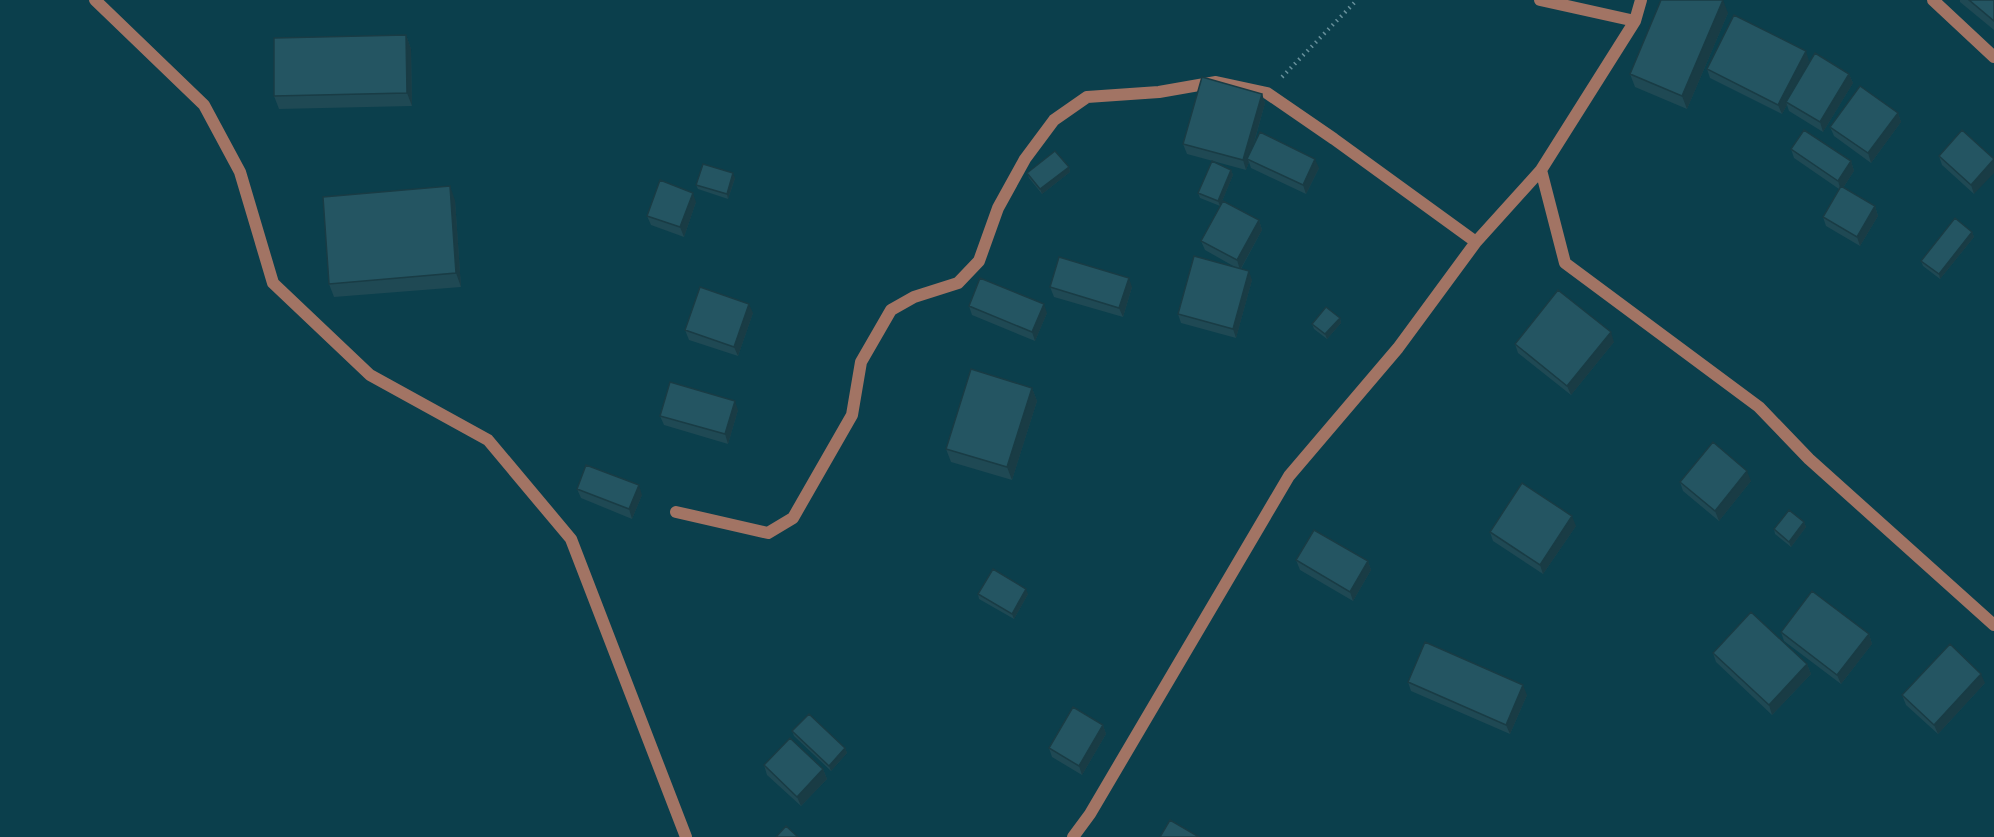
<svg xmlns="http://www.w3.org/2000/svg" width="1994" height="837" font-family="Arial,sans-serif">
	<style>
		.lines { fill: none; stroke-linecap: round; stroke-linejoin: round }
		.path { stroke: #67909b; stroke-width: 4; stroke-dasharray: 1.5 4.5; stroke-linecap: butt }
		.minor { stroke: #a27464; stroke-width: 12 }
		.wall { fill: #1f4954 }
		.shaded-wall { fill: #193c45 }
		.building { fill: #245562; stroke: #193c45; stroke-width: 1.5 }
	</style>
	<rect width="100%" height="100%" fill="#0b3f4c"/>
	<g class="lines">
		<path class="path" d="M1282,77l75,-77"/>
		<path class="minor" d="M95,0l109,105 36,67 33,111 97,92 118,65 83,99 115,298
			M1540,0l95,21
			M1933,0l61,57
			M1541,170l24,93 194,144 50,52 185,166
			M676,512l92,21 25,-15 59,-103 9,-53 30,-52 23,-13 44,-14 21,-22 19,-53 27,-49 29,-39 33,-23 72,-5 57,-10 51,11 67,46 142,103
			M1073,837l17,-23 199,-338 109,-128 78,-106 65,-72 94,-149 6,-21"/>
	</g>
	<path class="wall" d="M1960,0h34v30l-34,-28z
		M1728,13l-41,96 -52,-22 -5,-13z
		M406,35l5,14 1,57 -133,3 -5,-13z
		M1809,61l-7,14 47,-1 4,9 -30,49 -34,-21 -2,-6 -5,9 -72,-36 -3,-9z
		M1262,94l3,9 -12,44 66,21 -13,26 -55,-26 -2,-6 -3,8 -59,-16 -4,-10z
		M1898,113l3,9 -30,41 -37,-27 -4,-9z
		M1791,149l60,12 3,10 -11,17 32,18 3,10 -18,30 -34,-20 -3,-9 16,-28 -45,-31z
		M1939,156l55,3 -20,35 -32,-29z
		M1069,167l1,5 -28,22 -13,-16 -2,-5z
		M1231,170l2,5 -13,31 -20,-8 -2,-5z
		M735,178l-7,21 -30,-10 -2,-4z
		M455,200l6,87 -127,10 -5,-13z
		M696,202l-12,35 -33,-12 -4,-9z
		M1259,220l3,10 -21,39 11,11 -16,58 -55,-15 -3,-9 57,-47 -30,-17 -4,-9z
		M1972,232l2,5 -34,42 -17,-13 -2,-5z
		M1050,287h82l-9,30 -69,-20z
		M969,306l78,7 -12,28 -63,-26z
		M753,313l-15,43 -49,-16 -4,-10z
		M1340,318l1,5 -14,16 -13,-10 -2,-5z
		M1614,342l-43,53 -53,-42 -3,-9z
		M1032,388l5,13 -25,79 -61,-18 -5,-13z
		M738,410l-10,34 -64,-19 -4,-9z
		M1751,481l-32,40 -36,-30 -3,-9z
		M577,489l65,6 -10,24 -51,-21z
		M1804,522l2,5 -15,20 -16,-13 -1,-5z
		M1576,526l-33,48 -50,-33 -3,-9z
		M1296,560l72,1 3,9 -18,31 -53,-31z
		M978,594h50l-14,25 -35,-20z
		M1781,632l88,2 3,10 -31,40 -57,-43z
		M1713,653l94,11 4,10 -39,41 -56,-53z
		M1408,682l119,13 -17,39 -99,-43z
		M1985,683l-47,51 -32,-29 -4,-10z
		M1103,725l3,9 -24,41 -30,-18 -3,-9z
		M792,731l53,17 2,5 -16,18 -37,-35z
		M764,765l59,4 4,10 -26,27 -34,-31z"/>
	<path class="shaded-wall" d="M1723,0l5,13 -41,96 -5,-13z
		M406,35l5,14 1,57 -5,-13z
		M1806,51l3,10 -21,42 -2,-1 1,3 -5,9 -4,-9z
		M1849,74l4,9 -30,49 -3,-10z
		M1262,94l3,9 -16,57 -2,-1 2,3 -3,8 -3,-10z
		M1898,113l3,9 -30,41 -3,-10z
		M1315,159l4,9 -13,26 -3,-9z
		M1994,159v14l-20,21 -3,-9z
		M1851,161l3,10 -13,20 -3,-10z
		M1069,167l1,5 -28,22 -2,-5z
		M1231,170l2,5 -13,31 -2,-5z
		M733,173l2,5 -7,21 -1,-5z
		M450,186l5,14 6,87 -5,-14z
		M693,193l3,9 -12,35 -4,-10z
		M1875,206l3,10 -18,30 -3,-9z
		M1259,220l3,10 -22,40 -3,-10z
		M1972,232l2,5 -34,42 -1,-5z
		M1249,271l3,9 -16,58 -3,-9z
		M1129,278l3,9 -9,30 -4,-9z
		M749,304l4,9 -15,43 -4,-9z
		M1044,304l3,9 -12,28 -3,-9z
		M1340,318l1,5 -14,16 -2,-5z
		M1611,332l3,10 -43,53 -4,-9z
		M1032,388l5,13 -25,79 -5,-13z
		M735,401l3,9 -10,34 -3,-10z
		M1747,471l4,10 -32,40 -4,-10z
		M639,485l3,10 -10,24 -3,-10z
		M1572,516l4,10 -33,48 -3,-9z
		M1804,522l2,5 -15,20 -2,-5z
		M1368,561l3,9 -18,31 -3,-9z
		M1026,589l2,5 -14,25 -2,-5z
		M1869,634l3,10 -31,40 -4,-9z
		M1807,664l4,10 -39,41 -3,-10z
		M1981,674l4,9 -47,51 -4,-9z
		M1523,685l4,10 -17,39 -4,-9z
		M1103,725l3,9 -24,41 -3,-9z
		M845,748l2,5 -16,18 -2,-5z
		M823,769l4,10 -26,27 -4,-9z"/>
	<path class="building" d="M1661,0h62l-41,96 -52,-22z
		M1969,0h25v21z
		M1734,15l72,36 -28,54 -71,-36z
		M406,35l1,58 -133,3v-58z
		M1815,53l34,21 -29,48 -34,-20z
		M1202,77l60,17 -19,66 -60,-16z
		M1860,86l38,27 -30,40 -38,-26z
		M1804,130l47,31 -13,20 -47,-32z
		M1962,130l32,29 -23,26 -32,-29z
		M1260,132l55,27 -12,26 -56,-26z
		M1055,151l14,16 -29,22 -13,-16z
		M1212,161l19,9 -13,31 -20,-8z
		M703,164l30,9 -6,21 -31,-9z
		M660,180l33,13 -13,34 -33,-11z
		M450,186l6,87 -127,11 -6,-87z
		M1841,186l34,20 -18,31 -34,-20z
		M1223,201l36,19 -22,40 -36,-19z
		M1955,218l17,14 -33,42 -18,-13z
		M1194,256l55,15 -16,58 -55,-15z
		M1059,257l70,21 -10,30 -69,-21z
		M980,278l64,26 -12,28 -63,-26z
		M700,287l49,17 -15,43 -49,-17z
		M1558,290l53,42 -44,54 -52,-42z
		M1326,307l14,11 -15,16 -13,-10z
		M971,369l61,19 -25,79 -61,-18z
		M670,382l65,19 -10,33 -65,-18z
		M1713,442l34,29 -32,40 -35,-29z
		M586,465l53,20 -10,24 -52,-20z
		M1522,483l50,33 -32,49 -50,-33z
		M1789,510l15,12 -15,20 -15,-13z
		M1314,530l54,31 -18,31 -54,-32z
		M993,569l33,20 -14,25 -34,-20z
		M1812,591l57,43 -32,41 -56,-43z
		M1751,612l56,52 -38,41 -56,-52z
		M1425,642l98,43 -17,40 -98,-43z
		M1950,644l31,30 -47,51 -32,-30z
		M1073,707l30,18 -24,41 -30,-18z
		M809,714l36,34 -16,18 -37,-35z
		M790,738l33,31 -26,28 -33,-32z
		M1170,820l29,17h-39z
		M786,826l12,11h-22z"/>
</svg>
